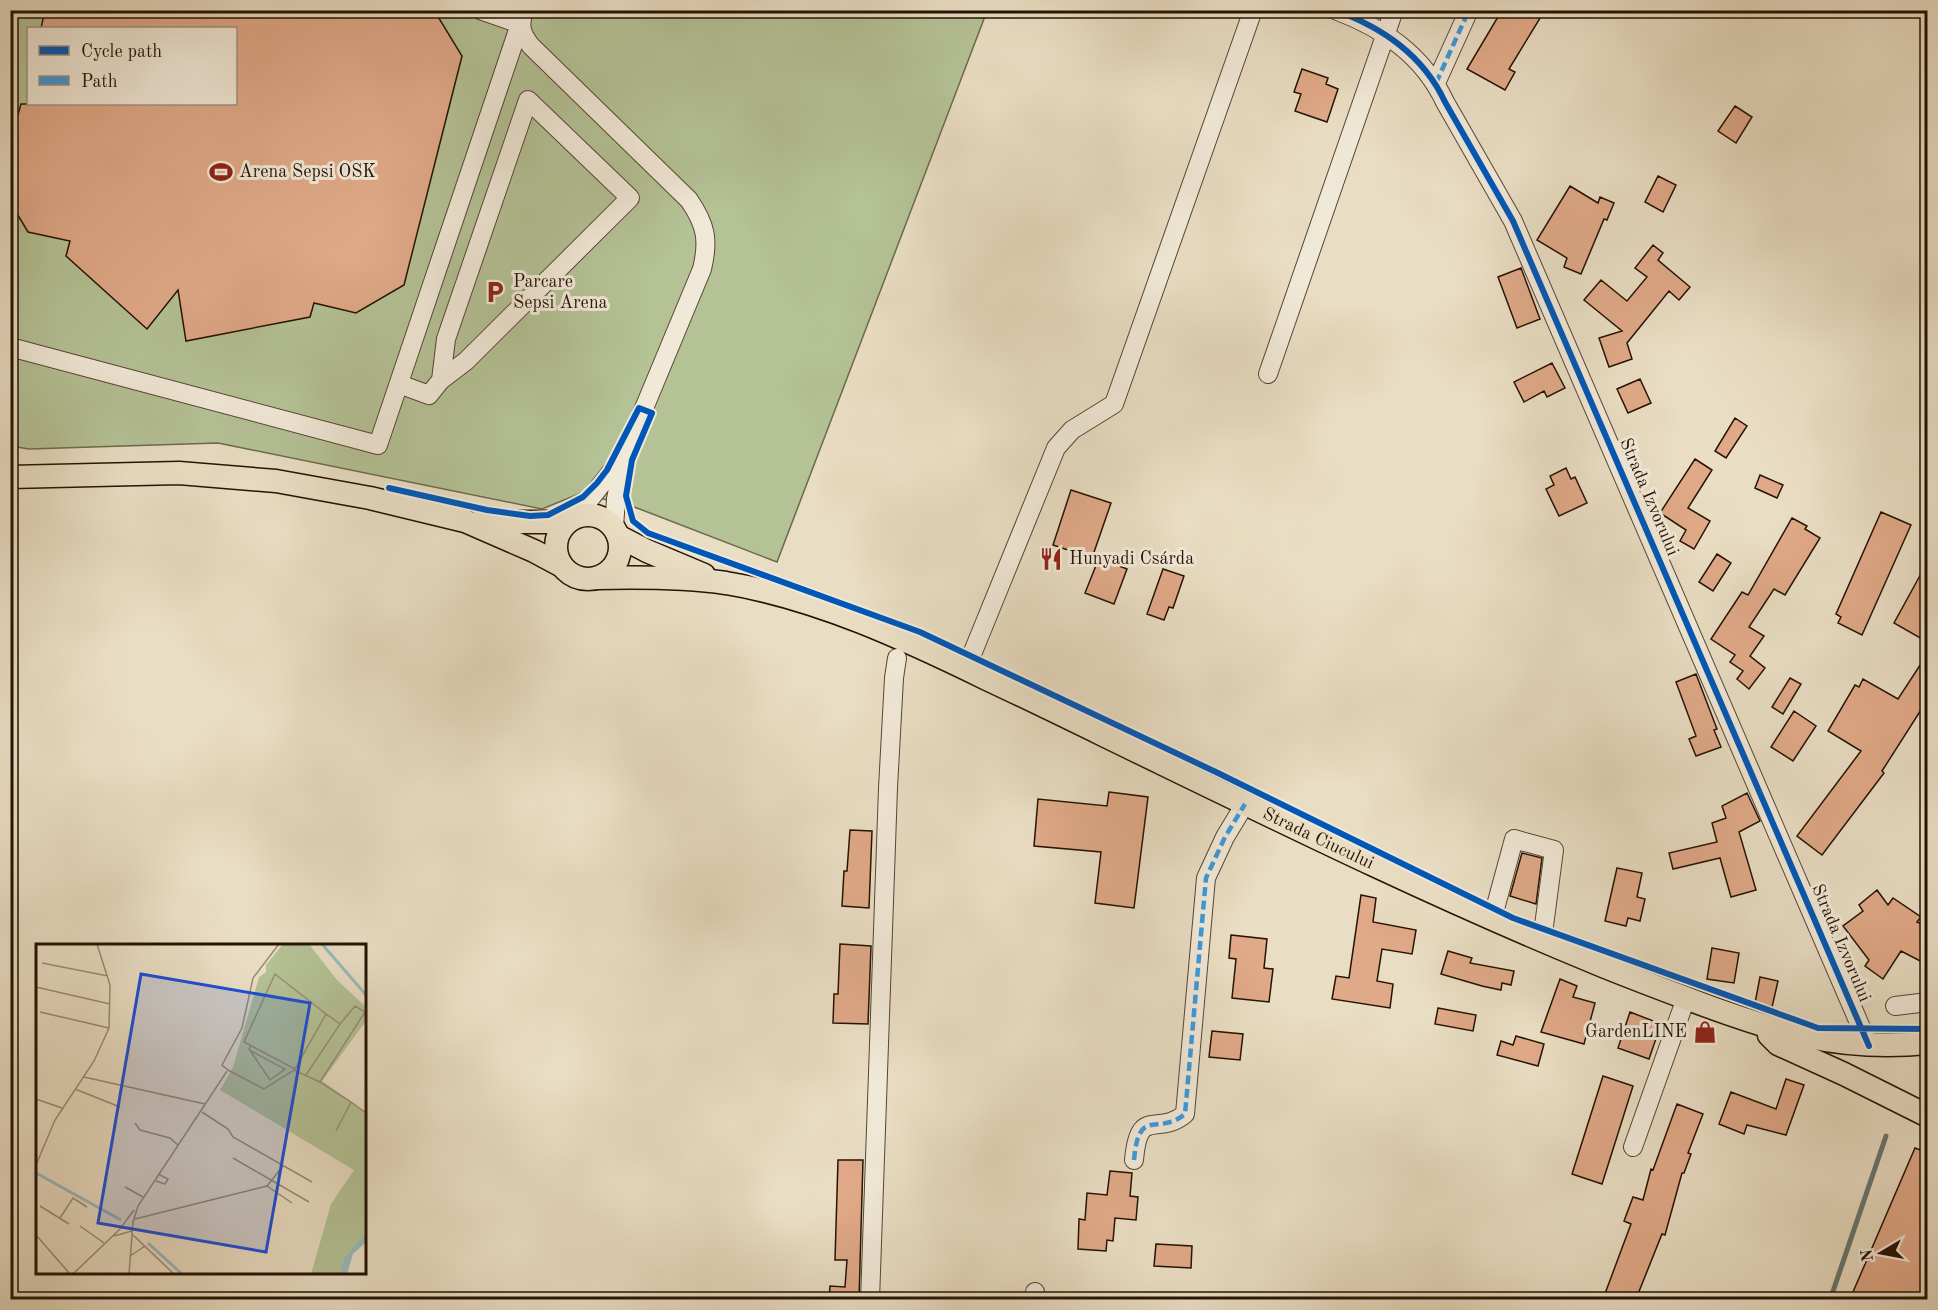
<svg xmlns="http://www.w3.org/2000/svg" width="1938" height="1310" font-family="'Old Standard TT',serif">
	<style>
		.green { fill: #b4c296; stroke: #6c6a4c; stroke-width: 1.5; fill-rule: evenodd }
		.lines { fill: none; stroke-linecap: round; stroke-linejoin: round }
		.stream { stroke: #6a7771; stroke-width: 5 }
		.building { fill: #e0a988; stroke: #241203; stroke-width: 1.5 }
		.minor-casing { stroke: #554533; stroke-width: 20 }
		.major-casing { stroke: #241203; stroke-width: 25 }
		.minor { stroke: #f1e9d8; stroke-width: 18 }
		.major { stroke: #e9ddc3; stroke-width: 22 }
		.quiet { stroke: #3c9add; stroke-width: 4.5; stroke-dasharray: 9 4.5; stroke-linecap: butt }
		.cycleway-casing { stroke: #f1e9d8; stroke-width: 10 }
		.cycleway { stroke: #0057b8; stroke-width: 6 }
		.labels { text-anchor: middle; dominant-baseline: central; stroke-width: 6; stroke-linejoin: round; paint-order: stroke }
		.poi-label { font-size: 18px; fill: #241203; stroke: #f1e9d8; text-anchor: start }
		.street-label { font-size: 18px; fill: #241203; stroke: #f1e9d8 }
		.inset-river { fill: none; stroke: #99baba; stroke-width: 3 }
		.inset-road { fill: none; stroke: #9a8c76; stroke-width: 1.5 }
		.view { fill: #1d4ed8; fill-opacity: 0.15; stroke: #1d4ed8; stroke-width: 3 }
		.inset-edge { fill: none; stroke: #241203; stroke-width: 3 }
	</style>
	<rect width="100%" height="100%" fill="#e9ddc3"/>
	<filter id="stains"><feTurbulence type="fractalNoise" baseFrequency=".00333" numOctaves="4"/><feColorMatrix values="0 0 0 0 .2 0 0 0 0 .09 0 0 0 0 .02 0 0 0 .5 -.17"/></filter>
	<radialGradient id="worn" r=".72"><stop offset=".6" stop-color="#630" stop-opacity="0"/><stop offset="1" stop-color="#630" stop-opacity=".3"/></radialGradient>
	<path class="green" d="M10,11h977l-210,551 -140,-54 -56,-15 -39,16 -324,-66 -189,6 -18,-3zM28,28h208v76h-208z"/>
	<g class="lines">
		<path class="stream" d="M1830,1300l56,-164"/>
	</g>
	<path class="building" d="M45,10h389l28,46 -58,229 -48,28 -42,-10 -4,14 -124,24 -8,-51 -31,39 -81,-73 4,-15 -42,-9 -18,-30v-59l11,-39h215v-76h-195z
		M1502,10h43l-36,59 6,3 -10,18 -38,-21z
		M1302,69l26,9 -2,6 12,5 -11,33 -32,-11 6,-17 -7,-2z
		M1735,106l17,11 -16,26 -18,-12z
		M1658,176l18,9 -13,27 -18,-10z
		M1570,186l28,17 2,-6 14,6 -7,17 -3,-1 -23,55 -17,-7 3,-9 -30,-18z
		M1653,245l10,8 -5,7 32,27 -11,13 -10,-9 -42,52 5,16 -23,8 -10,-29 23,-7 -38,-31 17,-20 26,21 20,-24 -12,-9z
		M1521,268l19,51 -23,9 -19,-51z
		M1552,363l13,25 -18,9 -3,-6 -20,11 -10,-20z
		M1640,379l11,24 -23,10 -11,-24z
		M1735,418l12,8 -21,32 -11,-7z
		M1695,459l17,11 -24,38 22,13 -16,28 -14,-8 6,-11 -26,-17z
		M1566,468l5,11 4,-2 12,26 -28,13 -13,-27 8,-4 -4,-9z
		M1760,475l23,10 -6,13 -22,-10z
		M1071,490l40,13 -19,55 -39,-13z
		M1881,512l30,13 -49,110 -24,-12 3,-6 -5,-3z
		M1792,518l15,8 -2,3 15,9 -35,57 -11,-6 -25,38 15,9 -14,20 15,12 -16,21 -12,-10 6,-8 -13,-9 5,-7 -24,-16 31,-47 6,3z
		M1717,554l14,9 -18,28 -14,-9z
		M1099,558l28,11 -13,35 -29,-11z
		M1928,561v67l-6,11 -28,-16z
		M1163,569l21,7 -11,32 -4,-1 -5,13 -17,-6z
		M1928,653v46l-46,72 2,2 -62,82 -25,-19 64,-85 -33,-20 27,-46 4,2 4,-8 35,20z
		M1696,674l21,55 -3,1 7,17 -25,9 -7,-17 7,-3 -20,-54z
		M1790,678l11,6 -18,30 -11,-7z
		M1794,711l22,15 -23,35 -22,-14z
		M1109,792l39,5 -14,111 -39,-5 6,-51 -67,-6 4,-47 69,7z
		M1747,793l13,28 -21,11 17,58 -25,7 -11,-39 -47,11 -4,-16 48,-11 -5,-19 14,-5 -4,-12z
		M850,830l22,1 -3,77 -27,-2 2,-35h3z
		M1522,853l20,5 -6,46 -26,-8z
		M1617,868l25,5 -5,24 8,2 -5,22 -12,-3 -2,8 -21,-5z
		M1877,890l11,15 5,-7 28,19 -4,5 11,5v28l-4,8 -23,-12 -18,28 -18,-13 4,-6 -26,-34 20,-15 -4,-6z
		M1361,895l15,3 -3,24 43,8 -4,24 -30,-5 -5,32 16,3 -3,24 -58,-9 4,-23 13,2z
		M1231,935l36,4 -3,29 9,1 -4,33 -37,-4 4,-39 -7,-1z
		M840,944l31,2 -3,78 -35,-1 1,-29h4z
		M1712,948l27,5 -5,30 -27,-4z
		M1448,951l24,7 -2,5 44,8 -3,14 -9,-2 -1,7 -19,-4 -41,-12z
		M1760,977l18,4 -6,26 -17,-4z
		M1560,979l17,7 -4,11 22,6 -11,41 -43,-12z
		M1438,1008l38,7 -3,16 -38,-7z
		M1630,1012l31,12 -12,35 -31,-11z
		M1212,1031l31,3 -3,26 -31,-3z
		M1516,1036l28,8 -6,22 -41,-11 4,-14 12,4z
		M1603,1076l30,10 -31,98 -30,-10z
		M1786,1079l18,6 -18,50 -39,-10 -3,9 -25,-10 12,-32 45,17z
		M1677,1104l26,10 -15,39 3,1 -7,19h-2l-17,62 -3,-1 -26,65h-33l28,-75 -7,-3 9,-24 10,3 8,-31 2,1z
		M1915,1148l13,5v146h-78z
		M838,1160h25l-4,139h-30l1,-13 15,1 2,-27h-12z
		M1110,1171l22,2 -2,23 8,1 -2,23 -21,-2 -2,23 -6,-1 -1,11 -28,-2 1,-30 6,1 2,-27 20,2z
		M1156,1244l36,2 -1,22 -37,-2z"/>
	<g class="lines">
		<g class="minor-casing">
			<path id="minor" d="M524,10c-5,16 -3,23 7,36l158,154c17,25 20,40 13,69l-77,185 -9,45 -2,28
				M1335,10c48,18 88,45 110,92l68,119 356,825
				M1436,83l33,-73
				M10,347l368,98 142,-421 -40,-14
				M1268,374l126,-364
				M399,384l30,11 12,-15 25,-19 164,-163 -102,-98 -82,239 -5,41
				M576,517l46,-59
				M966,669l90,-221 16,-18 42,-26 139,-394
				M1492,920l22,-81 40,11 -12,91
				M1895,1006l33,-4
				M1633,1147l53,-149
				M1134,1160c5,-55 23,-23 51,-46l21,-236 19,-41 20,-33
				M870,1300l18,-512 6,-110 3,-20
				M1034,1300l1,-8"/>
		</g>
		<g class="major-casing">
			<g id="major">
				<path d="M10,477l169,-4 97,8 94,17 95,23 69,30 28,15"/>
				<circle cx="588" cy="547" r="32"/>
				<path d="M479,522h88"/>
				<path d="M618,536l29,15 57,24"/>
				<path id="s1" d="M597,578c42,-1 86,-1 129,5 91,15 179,56 261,96 58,27 116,56 174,84 142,69 284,138 430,198 33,14 66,26 100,39 82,31 147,52 237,43"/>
				<path d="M1769,1035l9,9 66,30 84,42"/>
			</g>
		</g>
		<use href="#minor" class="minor"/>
		<use href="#major" class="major"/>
		<path class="quiet" d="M1436,83l33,-73
			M1134,1160c5,-55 23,-23 51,-46l21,-236 19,-41 20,-33"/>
		<g class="cycleway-casing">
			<path id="cycleway" d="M1335,10c48,18 88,45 110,92l68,119 356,825
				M389,488l98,22 43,6 18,-1 35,-18 14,-14 10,-13 32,-62 13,5 -20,47 -6,36 7,25 15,12 272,99 298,141 295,145 305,110 110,1"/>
		</g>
		<use href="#cycleway" class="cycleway"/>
	</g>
	<defs>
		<g id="stadium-bare" transform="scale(1.8)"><path d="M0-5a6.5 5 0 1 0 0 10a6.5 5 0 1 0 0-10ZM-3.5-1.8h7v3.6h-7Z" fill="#8f2418" stroke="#f1e9d8" stroke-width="2.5" paint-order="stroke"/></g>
		<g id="parking-bare" transform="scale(1.8)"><path d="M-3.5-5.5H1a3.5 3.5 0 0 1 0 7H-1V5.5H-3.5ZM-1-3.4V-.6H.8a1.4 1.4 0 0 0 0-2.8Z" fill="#8f2418" stroke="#f1e9d8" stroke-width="2.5" paint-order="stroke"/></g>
		<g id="restaurant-bare" transform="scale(1.8)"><path d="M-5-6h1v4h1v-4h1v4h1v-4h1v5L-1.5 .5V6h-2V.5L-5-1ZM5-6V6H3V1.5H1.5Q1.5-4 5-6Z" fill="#8f2418" stroke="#f1e9d8" stroke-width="2.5" paint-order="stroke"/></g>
		<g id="shop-bare" transform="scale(1.8)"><path d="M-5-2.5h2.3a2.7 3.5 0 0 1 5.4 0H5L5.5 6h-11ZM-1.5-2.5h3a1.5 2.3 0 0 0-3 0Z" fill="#8f2418" stroke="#f1e9d8" stroke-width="2.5" paint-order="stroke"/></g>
	</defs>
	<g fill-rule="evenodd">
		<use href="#stadium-bare" x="221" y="172"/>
		<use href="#parking-bare" x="495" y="292"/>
		<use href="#restaurant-bare" x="1051" y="559"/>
		<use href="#shop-bare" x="1705" y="1032"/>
	</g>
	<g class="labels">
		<g class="poi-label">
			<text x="239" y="172">Arena Sepsi OSK</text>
			<text x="513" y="282">Parcare<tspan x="513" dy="21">Sepsi Arena</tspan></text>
			<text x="1069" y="559">Hunyadi Csárda</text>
			<text x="1687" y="1032" text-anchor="end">GardenLINE</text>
		</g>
		<g class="street-label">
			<text transform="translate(1649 497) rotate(67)">Strada Izvorului</text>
			<text stroke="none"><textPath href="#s1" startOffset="776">Strada Ciucului</textPath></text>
			<text transform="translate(1841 943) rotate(67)">Strada Izvorului</text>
		</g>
	</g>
	<g transform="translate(36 944)">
		<rect width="330" height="330" fill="#e9ddc3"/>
		<path d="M247,0h26l28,36 29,27v14l-44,60 44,31v120l-22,26 -5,16h-28l20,-70 23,-34 -134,-80 13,-23 26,-90 7,-5v-7z" fill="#b4c296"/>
		<path d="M330,288v10l-13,12 -6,20h-8l5,-16z" fill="#99baba"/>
		<path class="inset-river" d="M286,0l44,51M0,229l85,47M112,299l34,31"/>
		<path class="inset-road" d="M6,19l66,13M239,30l51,40 -31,55 -51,-27zM0,43l74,17M4,68l69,16M215,107l34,18 -15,11 -21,-31 2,-3M192,126l36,19 30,-19 26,12 31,20 -15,29M192,126l-6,-5 20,-37 11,-50 26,-34M270,131l34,-51 -14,-10M48,133l121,27M284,138l45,-70 -10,-6 -15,18M39,145l45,18M0,155l26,9M315,158l15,11M166,168l26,17 5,8 79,45M99,179l5,7 30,8 8,7M197,214l76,44M0,221l19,-45 39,-59 15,-33 1,-43 -13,-41M120,237l9,3 3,-5 -10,-5M231,242l25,17M89,243l18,10M4,262l29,18M24,274l13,-20 14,9M99,275l132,-33 16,-20M44,282l24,17M0,291l34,39M97,291l41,39M78,292l18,-5M94,312l15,-10M37,330l47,-45 14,-19M93,330l4,-52 5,-16 89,-135"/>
		<path class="view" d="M105,30l169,29 -44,249 -168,-29z"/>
		<rect width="330" height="330" class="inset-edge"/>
	</g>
	<rect width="1938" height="1310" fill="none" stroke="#e9ddc3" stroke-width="36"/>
	<rect x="12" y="12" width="1914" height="1286" fill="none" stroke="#241203" stroke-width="3"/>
	<rect x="18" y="18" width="1902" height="1274" fill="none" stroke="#241203" stroke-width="1.5"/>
	<rect x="27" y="27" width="210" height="78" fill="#f1e9d8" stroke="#9f9383" stroke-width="1.5"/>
	<rect x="39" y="46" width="30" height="9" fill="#0057b8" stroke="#9f9383" stroke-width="1.5"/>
	<text x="81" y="57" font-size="18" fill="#241203">Cycle path</text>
	<rect x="39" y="76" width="30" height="9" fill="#3c9add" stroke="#9f9383" stroke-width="1.5"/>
	<text x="81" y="87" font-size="18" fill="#241203">Path</text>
	<g transform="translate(1881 1253) rotate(260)" stroke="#f1e9d8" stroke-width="4.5" paint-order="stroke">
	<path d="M0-4.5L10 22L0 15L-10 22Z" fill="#241203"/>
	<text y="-9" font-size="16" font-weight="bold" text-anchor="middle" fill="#241203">N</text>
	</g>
	<rect width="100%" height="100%" filter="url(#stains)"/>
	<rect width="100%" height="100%" fill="url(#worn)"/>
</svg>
